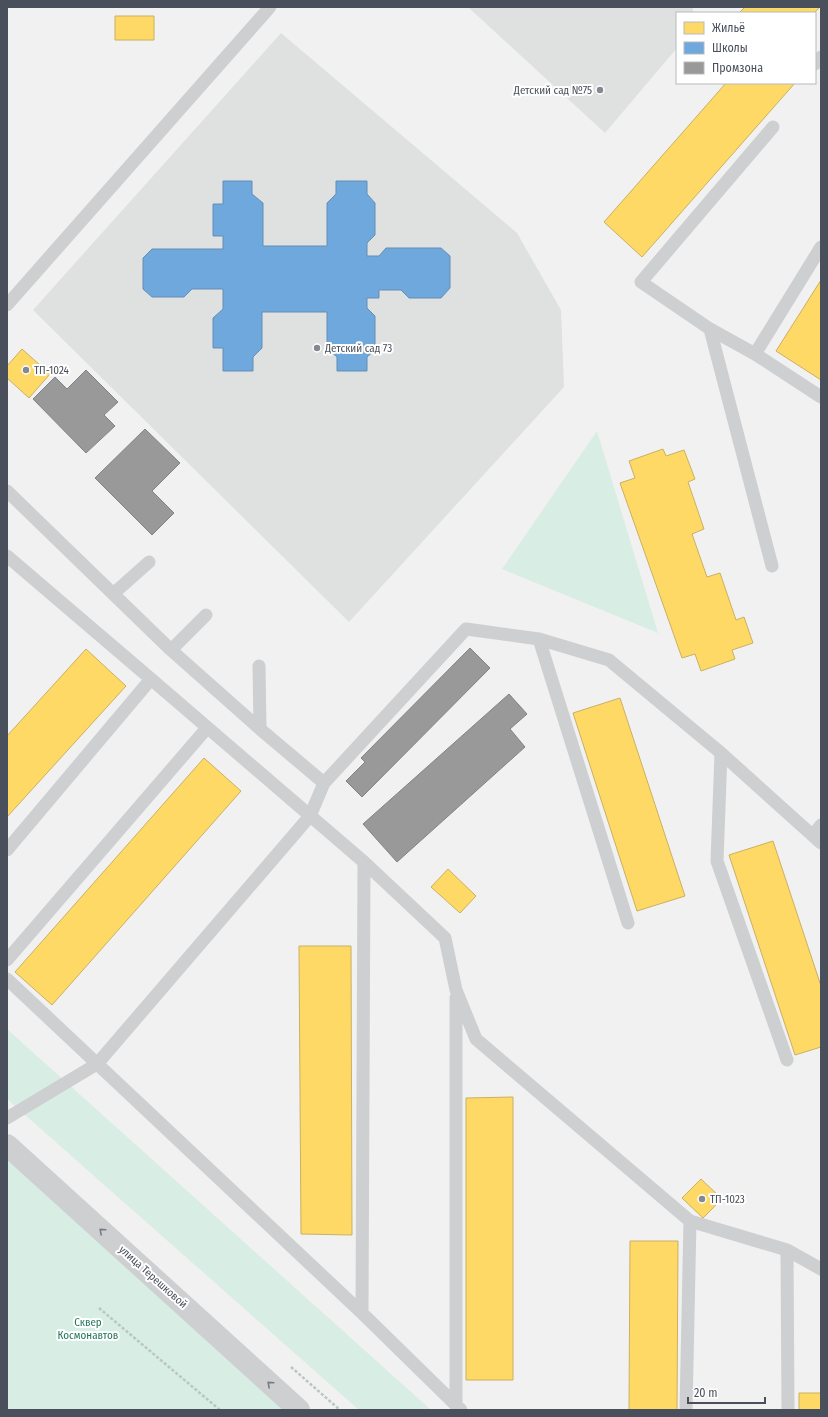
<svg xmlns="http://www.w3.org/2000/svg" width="828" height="1417" font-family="'Fira Sans Condensed',sans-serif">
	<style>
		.education { fill: #dfe0e0 }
		.green { fill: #d8ede4 }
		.homes { fill: #ffd966; stroke: #c9b063 }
		.schools { fill: #6fa8dc; stroke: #648eb5 }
		.industry { fill: #999; stroke: #818386 }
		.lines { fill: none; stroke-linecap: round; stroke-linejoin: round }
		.path { stroke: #bbc5c3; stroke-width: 2.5; stroke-dasharray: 3 2; stroke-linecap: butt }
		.lane { stroke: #cdcfd1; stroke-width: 13 }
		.street { stroke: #cdcfd1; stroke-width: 22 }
		.oneway { stroke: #787c84 }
		.poi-dot { fill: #848890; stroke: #fff; stroke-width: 1.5 }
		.labels { text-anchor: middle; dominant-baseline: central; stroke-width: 4; stroke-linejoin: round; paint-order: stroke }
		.poi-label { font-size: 11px; fill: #4a505b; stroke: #fff; text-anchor: start }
		.street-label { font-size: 11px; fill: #4a505b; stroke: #fff }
		.park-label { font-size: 11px; fill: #22755a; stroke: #fff }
	</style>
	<rect width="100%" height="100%" fill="#f1f1f1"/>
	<path class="education" d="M468,7h225v6h-16v35l-72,85z
		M281,33l236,200 44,77 3,77 -215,235 -316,-312z"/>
	<path class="green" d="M597,431l61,202 -156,-64z
		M7,1029l424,381h-72l-352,-311z
		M7,1145l292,265h-292z"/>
	<path class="homes" d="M745,7h75l-6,6h-75z
		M115,16h39v24h-39z
		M726,83h69l-153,174 -38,-35z
		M821,280v100l-45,-29z
		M22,349l28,25 -21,24 -22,-20v-12z
		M663,449l3,7 18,-6 11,29 -7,3 16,47 -12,5 15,43 13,-4 16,47 8,-3 9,26 -21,7 3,9 -34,12 -6,-17 -13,4 -62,-175 15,-5 -6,-17z
		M86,649l40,37 -119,131v-81z
		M620,698l65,198 -48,15 -64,-198z
		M204,758l37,33 -189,214 -37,-33z
		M773,841l48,145v61l-26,8 -66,-200z
		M448,869l28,27 -16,17 -29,-26z
		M299,946h52l1,289 -51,-1z
		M513,1097v283h-47v-282z
		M701,1179l21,20 -19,19 -21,-20z
		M630,1241h48l-1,169h-48z
		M799,1393h22v17h-22z"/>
	<path class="schools" d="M223,181h29v13l11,9v43h64v-43l9,-9v-13h31v13l8,9v32l-8,8v13h12l7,-8h55l9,8v32l-9,10h-32l-8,-8h-22v8h-12v10l8,8v34l-8,7v14h-30v-14l-10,-9v-36h-65v36l-9,9v14h-30v-23h-10v-30l10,-9v-20h-31l-8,8h-32l-9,-8v-31l9,-9h71v-13h-10v-32h10z"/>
	<path class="industry" d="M86,370l32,32 -14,13 11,11 -29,27 -53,-54 22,-22 12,12z
		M145,429l35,34 -28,28 22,22 -22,22 -57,-57z
		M470,648l20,20 -128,129 -16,-16 19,-19 -4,-4z
		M509,694l18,20 -17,15 15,18 -128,115 -34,-38z"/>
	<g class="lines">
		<path class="path" d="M99,1308l121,102
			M291,1367l49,43"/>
		<path class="lane" d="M815,64l6,-7
			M773,127l-132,155 69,47 45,25 66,43
			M7,305l263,-298
			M710,329l62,237
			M755,354l66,-107
			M7,491l164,159 89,79 64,54
			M7,556l144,123 213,183 81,76 11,52 20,49 214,182 97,29 34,19
			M113,594l36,-32
			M539,639l89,284
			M171,650l35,-35
			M259,666l1,63
			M721,753l-4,108 70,199
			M813,835l8,-10
			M7,850l144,-171
			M7,960l200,-232
			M7,979l355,334 99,97
			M7,1118l90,-54 213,-248 14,-33 142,-154 73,10 70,21 112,93 100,90
			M787,1250l1,160
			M362,1313l2,-451
			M456,1406v-408
			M686,1410l4,-189"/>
		<path class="street" d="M7,1145l292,265"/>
	</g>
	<defs><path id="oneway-chevron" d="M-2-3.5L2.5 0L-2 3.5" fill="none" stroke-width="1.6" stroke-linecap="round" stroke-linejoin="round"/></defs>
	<g class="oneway">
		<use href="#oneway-chevron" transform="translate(102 1231) rotate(-138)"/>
		<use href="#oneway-chevron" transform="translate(270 1384) rotate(-138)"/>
	</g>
	<g class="poi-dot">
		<circle cx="600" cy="90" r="4"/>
		<circle cx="317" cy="348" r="4"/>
		<circle cx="26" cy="370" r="4"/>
		<circle cx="702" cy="1199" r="4"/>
	</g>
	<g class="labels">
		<g class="poi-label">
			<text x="592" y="90" text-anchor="end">Детский сад №75</text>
			<text x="325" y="348">Детский сад 73</text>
			<text x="34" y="370">ТП-1024</text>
			<text x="710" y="1199">ТП-1023</text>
		</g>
		<g class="street-label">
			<text transform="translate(153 1277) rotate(42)">улица Терешковой</text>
		</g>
		<g class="park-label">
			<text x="88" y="1322">Сквер<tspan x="88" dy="13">Космонавтов</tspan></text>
		</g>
	</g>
	<rect width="828" height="1417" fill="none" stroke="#4a505b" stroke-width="16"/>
	<rect x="676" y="12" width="140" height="72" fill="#ffffff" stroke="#b7b9bd"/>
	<rect x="684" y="22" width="20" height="12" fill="#ffd966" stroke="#b7b9bd"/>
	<text x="712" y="32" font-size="12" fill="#4a505b">Жильё</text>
	<rect x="684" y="42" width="20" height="12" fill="#6fa8dc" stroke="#b7b9bd"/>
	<text x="712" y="52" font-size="12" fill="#4a505b">Школы</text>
	<rect x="684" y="62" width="20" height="12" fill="#999999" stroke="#b7b9bd"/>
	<text x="712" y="72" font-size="12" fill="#4a505b">Промзона</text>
	<path d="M688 1397v6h77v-6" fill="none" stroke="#4a505b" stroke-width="2"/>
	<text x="694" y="1397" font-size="12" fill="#4a505b" stroke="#ffffff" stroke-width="3" paint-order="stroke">20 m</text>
</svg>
